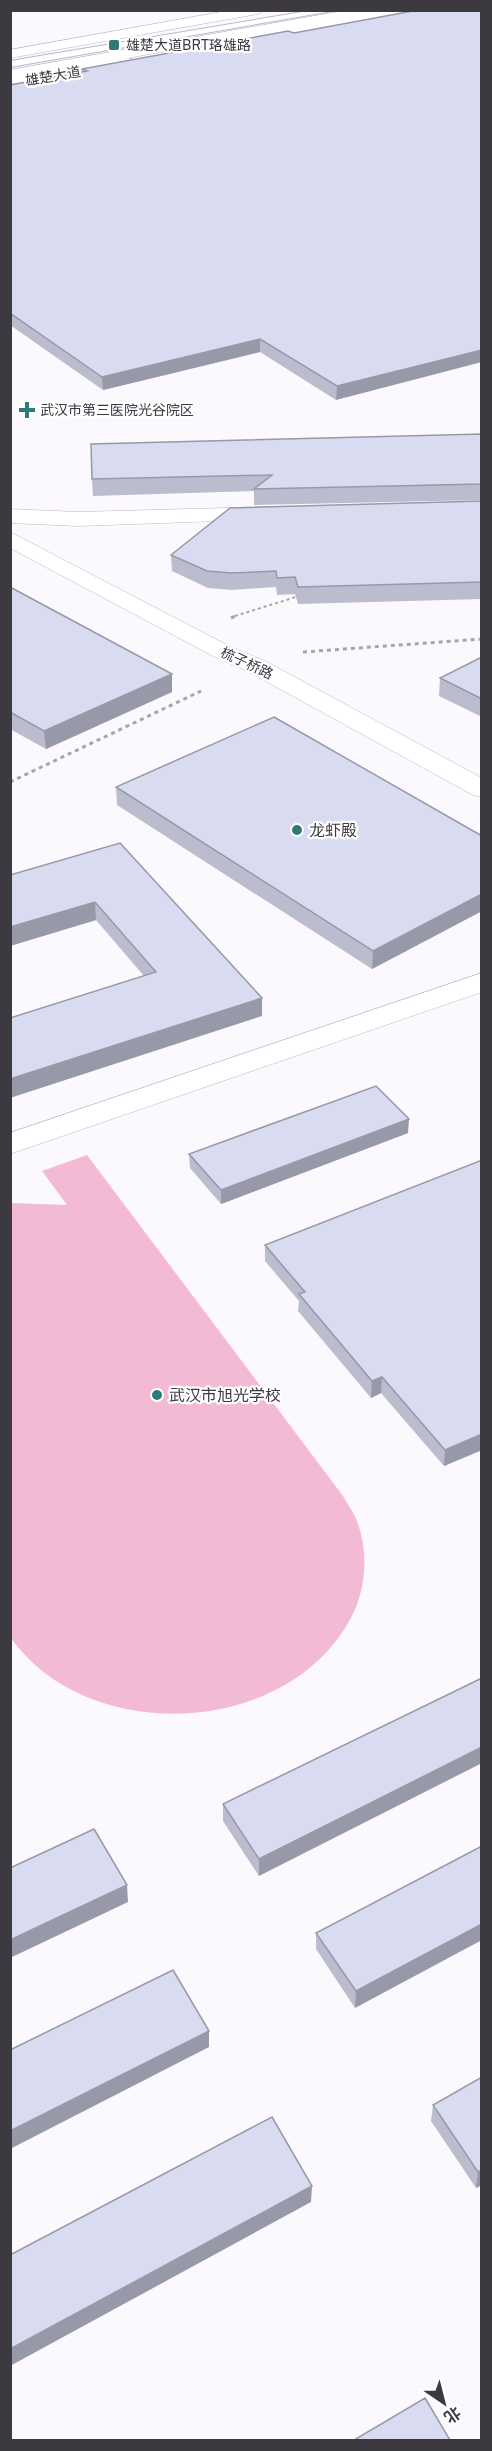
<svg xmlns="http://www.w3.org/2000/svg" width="492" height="2451" font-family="'Public Sans','Noto Sans SC',sans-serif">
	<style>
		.green { fill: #f3bad6 }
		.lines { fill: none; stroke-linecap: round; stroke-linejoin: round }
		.lane-casing { stroke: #beb6ca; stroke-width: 2 }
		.street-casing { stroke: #beb6ca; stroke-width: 1 }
		.secondary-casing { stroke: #beb6ca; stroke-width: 1 }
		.primary-casing { stroke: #beb6ca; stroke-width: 1 }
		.highway-casing { stroke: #beb6ca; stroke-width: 1 }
		.path-far1 { stroke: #a7a5aa; stroke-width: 2; stroke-dasharray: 3 3; stroke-linecap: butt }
		.path { stroke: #a7a5aa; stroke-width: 3; stroke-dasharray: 4 4; stroke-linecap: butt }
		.lane { fill: #fff; fill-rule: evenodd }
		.street { fill: #fff; fill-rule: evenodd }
		.secondary { fill: #fff; fill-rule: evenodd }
		.primary { fill: #fff; fill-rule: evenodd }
		.highway { fill: #fff; fill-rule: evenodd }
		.wall { fill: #bbbcce }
		.shaded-wall { fill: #9899a8 }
		.building { fill: #d9dbf0; stroke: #9899a8; stroke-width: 1.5 }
		.poi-dot { fill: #307979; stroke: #fff; stroke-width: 2 }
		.labels { text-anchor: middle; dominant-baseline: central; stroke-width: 4.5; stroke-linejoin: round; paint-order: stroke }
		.far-poi-label { font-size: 14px; fill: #3c3941; stroke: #fff; text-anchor: start }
		.far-street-label { font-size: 14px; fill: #3c3941; stroke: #fff }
		.poi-label { font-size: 16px; fill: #3c3941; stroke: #fff; text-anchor: start }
	</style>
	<rect width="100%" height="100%" fill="#fbf9fd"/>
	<path class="green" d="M87,1155l256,341c5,9 12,18 15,28 12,35 7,74 -13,104 -69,110 -260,115 -334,10v-435l56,2 -25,-34z"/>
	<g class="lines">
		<g class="lane-casing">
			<path id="lane" d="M314,10h24l-328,57v-6z"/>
		</g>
		<g class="street-casing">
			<path id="street" d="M482,973v19l-472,162v-21z"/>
		</g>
		<g class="secondary-casing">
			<path id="secondary" d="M267,507l8,2 3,5 -3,5 -197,7 -68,-3v-14l68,3z
				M10,532l219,114 38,16 215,116v19l-9,-2 -224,-123 -36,-16 -203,-108z"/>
		</g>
		<g class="primary-casing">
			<path id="primary" d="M232,10h33l-7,4 -248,44v-8z
				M387,10h33l-7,4 -165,30 -7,-4 7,-4z
				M127,58l5,1 2,3 -2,3 -122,22v-9z"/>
		</g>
		<g class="highway-casing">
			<path id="highway" d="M348,10h33l-7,4 -364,65v-9z"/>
		</g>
		<path class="path-far1" d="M235,616l61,-19"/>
		<path class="path" d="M231,618l7,-3
			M303,652l179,-13
			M10,782l191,-91"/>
		<use href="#lane" class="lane"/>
		<use href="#street" class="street"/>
		<use href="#secondary" class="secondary"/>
		<use href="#primary" class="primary"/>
		<use href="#highway" class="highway"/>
	</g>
	<path class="wall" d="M418,10l-82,390 -76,-48 -157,38 -93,-65v-240l72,-13v-3l212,-36z
		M482,434v66l-228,5v-14l-161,5 -1,-17z
		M482,501v98l-184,5 -3,-10 -18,1 -1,-8 -44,3 -24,-2 -36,-17 -1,-16z
		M10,587l162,105 -126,57 -36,-20z
		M482,657v60l-43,-21 1,-18z
		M116,787l366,49v75l-110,58 -255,-164z
		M120,843l142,173 -118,-40 -48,-56 -86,26v-71z
		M408,1133l-187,71 -31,-36 -1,-14z
		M482,1160v290l-38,16 -63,-73 -10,5 -73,-87 1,-10 -34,-40v-16z
		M482,1678l-223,198 -36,-55v-17z
		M482,1846l-127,162 -39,-59v-16z
		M482,2077v108l-6,3 -45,-67 2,-16z"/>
	<path class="shaded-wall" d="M260,339v13l-157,38 -1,-13z
		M482,350v12l-146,38 1,-14z
		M172,674v18l-126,57 -2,-18z
		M482,894v17l-110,58 1,-18z
		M95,902l1,18 -86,26v-19z
		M262,998v18l-252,82v-19z
		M409,1119l-1,14 -187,71v-14z
		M382,1377l-1,16 -10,5 1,-17z
		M482,1434v16l-38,16 1,-16z
		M482,1747v16l-223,113v-17z
		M127,1885l1,17 -118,56v-18z
		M482,1924v16l-127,68 1,-17z
		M209,2031v16l-199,102v-18z
		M482,2170v15l-6,3 2,-16z
		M312,2186l-1,16 -301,164v-17z"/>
	<path class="building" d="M418,10h64v340l-145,36 -77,-47 -158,38 -92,-64v-228l77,-14 -5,-2 206,-38 6,2z
		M482,434v50l-228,5 18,-14 -180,4 -1,-35z
		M482,501v81l-184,5 -3,-10 -18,1 -1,-7 -44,2 -25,-2 -36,-16 59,-47z
		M10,587l162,87 -128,57 -34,-19z
		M482,657v42l-42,-21z
		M274,717l208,119v58l-109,57 -257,-164z
		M120,843l142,155 -252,81v-61l146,-46 -61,-70 -85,25v-52z
		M376,1086l33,33 -188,71 -32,-36z
		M482,1160v274l-37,16 -63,-73 -10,4 -73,-87 6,-2 -40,-47z
		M482,1678v69l-223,112 -36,-55z
		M94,1829l33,56 -117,55v-72z
		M482,1846v78l-126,67 -40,-58z
		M173,1970l36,61 -199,100v-81z
		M482,2077v93l-4,2 -45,-67z
		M272,2117l40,69 -302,163v-94z
		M425,2398l25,42h-96z"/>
	<g class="poi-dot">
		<rect x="108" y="39" width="12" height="12" rx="3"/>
		<path d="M24 401h6v6h6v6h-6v6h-6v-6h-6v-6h6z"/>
		<circle cx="297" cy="830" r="6"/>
		<circle cx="157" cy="1395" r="6"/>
	</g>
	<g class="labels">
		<g class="far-poi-label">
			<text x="126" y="45">雄楚大道BRT珞雄路</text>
			<text x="40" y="410">武汉市第三医院光谷院区</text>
		</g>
		<g class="far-street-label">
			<text transform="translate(53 76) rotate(-10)">雄楚大道</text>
			<text transform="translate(247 663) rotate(25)">梳子桥路</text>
		</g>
		<g class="poi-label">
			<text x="309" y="830">龙虾殿</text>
			<text x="169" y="1395">武汉市旭光学校</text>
		</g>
	</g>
	<rect width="492" height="2451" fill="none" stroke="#3c3941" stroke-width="24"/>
	<g transform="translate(444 2403) rotate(145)" stroke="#ffffff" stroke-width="4.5" paint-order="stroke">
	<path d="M0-4.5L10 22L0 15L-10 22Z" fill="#3c3941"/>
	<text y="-9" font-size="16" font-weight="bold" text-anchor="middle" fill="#3c3941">北</text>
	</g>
</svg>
